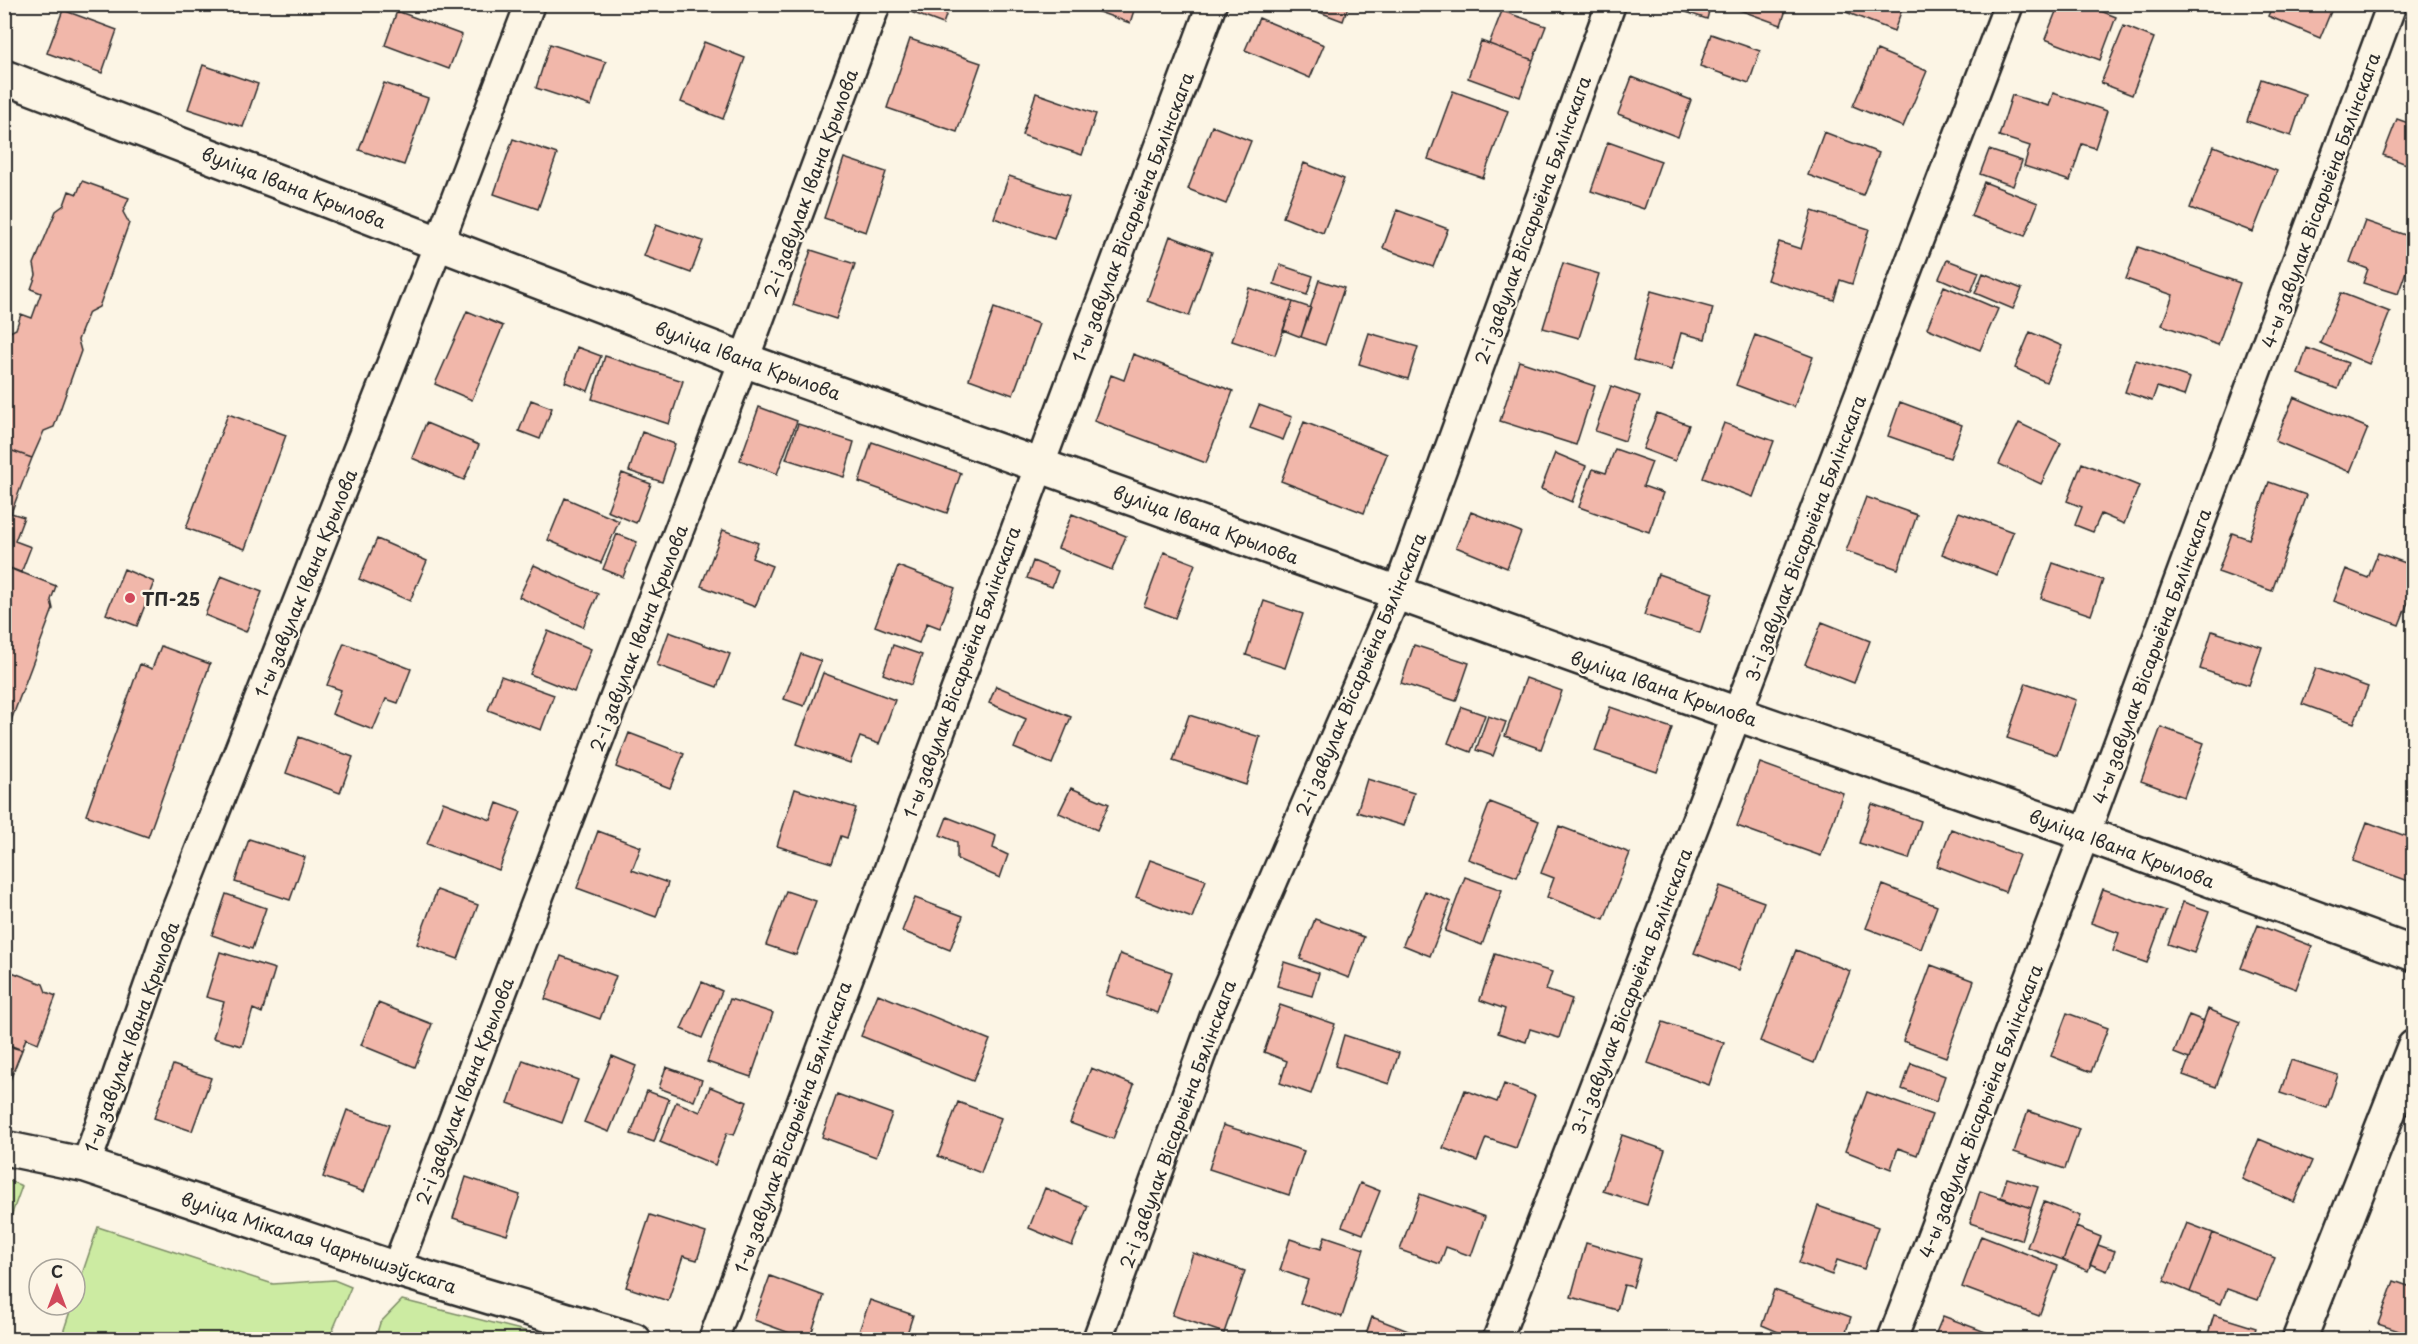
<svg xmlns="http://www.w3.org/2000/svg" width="2418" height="1344" font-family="'Playpen Sans',sans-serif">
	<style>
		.green { fill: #cceba2; stroke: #7c8b66; stroke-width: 1.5 }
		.building { fill: #f1b7aa; stroke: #2b2b2b; stroke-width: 1.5 }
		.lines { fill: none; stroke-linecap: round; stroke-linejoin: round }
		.minor-casing { stroke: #2b2b2b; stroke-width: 33 }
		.tertiary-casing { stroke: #2b2b2b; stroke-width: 38 }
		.minor { stroke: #fcf5e5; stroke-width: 28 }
		.tertiary { stroke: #fcf5e5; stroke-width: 33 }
		.poi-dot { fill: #d1495b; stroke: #fcf5e5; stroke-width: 2 }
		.labels { text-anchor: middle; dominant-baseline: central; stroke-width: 4.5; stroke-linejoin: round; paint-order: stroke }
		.street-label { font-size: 18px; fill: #2b2b2b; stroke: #fcf5e5 }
		.poi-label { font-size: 18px; font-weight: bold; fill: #2b2b2b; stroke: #fcf5e5; text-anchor: start }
	</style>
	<rect width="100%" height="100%" fill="#fcf5e5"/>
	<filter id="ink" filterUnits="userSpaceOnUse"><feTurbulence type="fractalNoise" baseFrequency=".0167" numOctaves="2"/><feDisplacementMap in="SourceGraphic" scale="12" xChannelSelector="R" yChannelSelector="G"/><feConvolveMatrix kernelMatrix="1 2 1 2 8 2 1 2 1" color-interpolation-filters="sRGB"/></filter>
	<g filter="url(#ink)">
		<path class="green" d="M5,1179l17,7 -17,47 -1,-54z
			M98,1227l175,57 61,-4 17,7 -22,52h-268l11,-34h3v-10z
			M402,1300l143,36 7,3h-177l5,-16z"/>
		<path class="building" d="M901,4h49l-7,20 -43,-16z
			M1076,4h60l-6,19z
			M1298,4h51l-6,17z
			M1540,4h27l-3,9z
			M1662,4h49l-4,15z
			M1735,4h53l-7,21 -47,-17z
			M1849,4h55l-10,27 -48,-19z
			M2059,4h24l33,13 -16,43 -55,-21z
			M2273,4h61l-14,34 -52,-22z
			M63,10l54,20 -15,43 -55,-20z
			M397,11l65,24 -13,34 -64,-24z
			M1502,11l44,15 -13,34 -44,-16z
			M1259,18l65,27 -14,33 -65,-28z
			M2124,26l30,12 -22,57 -31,-12z
			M1711,34l49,17 -11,32 -49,-17z
			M910,39l71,24 -24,69 -70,-24z
			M1481,41l52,19 -13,37 -52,-19z
			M704,42l41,16 -22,61 -42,-17z
			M550,44l56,18 -15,44 -55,-18z
			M1877,50l50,21 -24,56 -50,-21z
			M203,65l55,19 -15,43 -55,-18z
			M1632,77l59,23 -13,37 -60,-23z
			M2261,79l44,15 -14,42 -44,-15z
			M384,83l44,15 -24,67 -45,-15z
			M1453,91l55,20 -25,67 -55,-19z
			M1036,93l60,21 -14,41 -60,-20z
			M2053,93l54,18 -12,37 -13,-4 -12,37 -46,-15 6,-20 -31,-10 13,-41 37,11z
			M2397,119l17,6v42l-31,-12z
			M1212,126l39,15 -25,63 -38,-15z
			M1824,132l55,21 -16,42 -55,-20z
			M513,139l44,15 -19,55 -44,-15z
			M1608,142l53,19 -17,48 -53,-18z
			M2214,146l63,25 -24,61 -63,-24z
			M1989,150l33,11 -9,25 -33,-12z
			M844,158l42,14 -20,60 -42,-14z
			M1304,163l40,16 -21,54 -40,-16z
			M2414,167v15l-5,-2z
			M1009,176l60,20 -15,43 -60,-21z
			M82,181l47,17 -6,14 6,11 -30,84 -10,5 -11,28 3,11 -27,76 -10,4 -12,27 -28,-10v-113l12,-6 5,-15 11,4 9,-25 -10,-4 5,-14 -2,-11 22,-53 8,-6 5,-14 8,3z
			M1984,182l54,21 -13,33 -54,-20z
			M1397,210l51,19 -15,38 -50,-19z
			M1812,211l57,18 -17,55 -12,-4 -6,20 -67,-20 12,-38 22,7z
			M2365,221l49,17v11l-16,45 -35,-11 5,-14 -18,-7z
			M656,225l47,16 -12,32 -47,-17z
			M1170,236l42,16 -23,64 -42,-15z
			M2138,247l102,36 -22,62 -56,-20 11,-30 -47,-16z
			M811,250l44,14 -19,55 -43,-14z
			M1947,260l32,12 -8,20 -32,-14z
			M1563,263l36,11 -20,64 -36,-10z
			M1280,265l33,11 -6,19 -33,-11z
			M1983,273l39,16 -9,20 -38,-16z
			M1319,280l25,8 -19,57 -24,-8z
			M1944,286l54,23 -18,41 -53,-22z
			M1249,288l44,14 -18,53 -43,-14z
			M1651,291l62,17 -8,31 -24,-6 -10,37 -38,-10z
			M2341,293l49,19 -21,52 -49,-21z
			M1293,302l18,6 -10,29 -18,-7z
			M994,308l45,16 -26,71 -44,-16z
			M467,311l36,15 -31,74 -37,-16z
			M2030,332l32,14 -16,36 -31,-14z
			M1369,333l49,14 -10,32 -49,-15z
			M1755,335l58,22 -19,50 -58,-22z
			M577,347l24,9 -13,35 -23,-9z
			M2307,348l41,15 -10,26 -40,-15z
			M1133,354l100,37 -27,72 -112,-42 17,-46 13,5z
			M605,356l78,25 -14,43 -77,-25z
			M2136,360l54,18 -6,18 -27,-9 -5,14 -27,-9z
			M1519,361l76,25 -19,59 -76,-24z
			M1611,386l29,10 -15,45 -30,-10z
			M2294,397l74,31 -18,44 -75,-31z
			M531,400l21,8 -12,31 -21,-8z
			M1900,402l62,23 -12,33 -62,-22z
			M1259,405l33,12 -9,23 -33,-12z
			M759,407l38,14 -20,53 -37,-14z
			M1657,413l32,12 -14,36 -32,-12z
			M228,414l58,21 -41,114 -59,-21z
			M1304,422l83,32 -23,59 -83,-32z
			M426,423l53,22 -15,35 -52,-22z
			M1724,423l50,18 -21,56 -50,-19z
			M2019,423l42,20 -20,41 -42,-20z
			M798,424l56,18 -10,35 -58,-18z
			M642,432l33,12 -13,38 -33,-11z
			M872,442l89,31 -14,40 -88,-31z
			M4,448l28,10 -21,55 13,4 -9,24 16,6 -10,26 -17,-7z
			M1615,449l37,13 -9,24 20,7 -14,39 -70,-25 14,-38 13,4z
			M1555,453l31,13 -14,36 -31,-13z
			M2082,463l57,23 -15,38 -23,-10 -8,18 -18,-7 7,-18 -15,-6z
			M622,473l29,11 -15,39 -29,-12z
			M2269,482l37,13 -34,96 -54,-19 14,-39 17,6z
			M1866,497l51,18 -19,54 -52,-18z
			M565,498l54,23 -18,42 -53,-23z
			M1471,512l50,20 -14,36 -51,-21z
			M1959,512l54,20 -16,43 -55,-21z
			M1072,514l54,22 -14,34 -54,-22z
			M723,530l35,13 -6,15 20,8 -17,41 -54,-21z
			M617,534l20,8 -14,35 -20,-8z
			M377,539l50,22 -17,40 -51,-22z
			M1164,552l31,12 -20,54 -31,-12z
			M2378,553l36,13v21l-15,38 -65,-24 12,-32 22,9z
			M1033,561l25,10 -6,16 -25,-9z
			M2053,563l50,17 -12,35 -50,-17z
			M534,565l64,29 -15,33 -64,-30z
			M5,566l51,20 -5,14 2,9 -44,117 -5,-2z
			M898,566l57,22 -15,40 -13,-5 -8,20 -44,-17z
			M124,569l30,13 -17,44 -31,-12z
			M1658,574l55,19 -13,40 -56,-18z
			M221,576l41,16 -16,40 -41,-17z
			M1264,601l39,13 -18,54 -39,-13z
			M1822,622l48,19 -16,42 -49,-19z
			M548,631l43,18 -17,43 -44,-18z
			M2212,631l50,16 -13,38 -49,-16z
			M669,632l61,22 -13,33 -60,-22z
			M344,643l67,26 -13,34 -12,-4 -13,31 -41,-16 9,-24 -14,-5z
			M893,645l29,10 -11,30 -28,-11z
			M1414,645l55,18 -13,38 -55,-18z
			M161,646l49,18 -62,173 -62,-22 54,-151 12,5z
			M801,654l20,7 -17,45 -20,-7z
			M2316,668l52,19 -14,36 -52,-19z
			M823,673l72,27 -16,44 -19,-7 -10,26 -53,-19z
			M501,676l53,19 -13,35 -53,-20z
			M1526,678l36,13 -21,58 -36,-13z
			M2026,683l50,17 -19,55 -50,-17z
			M996,686l75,31 -19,47 -38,-16 12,-29 -37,-16z
			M1462,707l23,8 -14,37 -23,-9z
			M1610,707l62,21 -15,44 -62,-21z
			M1189,715l71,22 -14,48 -73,-24z
			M1488,716l18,6 -13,34 -17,-6z
			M2161,727l43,16 -20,54 -43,-16z
			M629,733l55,21 -14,34 -54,-21z
			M299,737l54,20 -13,36 -54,-20z
			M1760,763l83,30 -22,63 -84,-30z
			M1367,779l47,14 -10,33 -47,-14z
			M1071,788l38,16 -12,26 -38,-17z
			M795,789l61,19 -9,30 -6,-2 -9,27 -55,-17z
			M443,802l48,18 6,-17 24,9 -22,58 -72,-26z
			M1490,802l49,19 -22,56 -49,-18z
			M1872,804l49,17 -12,38 -50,-16z
			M947,817l49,19 -3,12 15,7 -8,23 -43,-19v-17l-17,-7z
			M2367,822l47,17v44l-61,-22z
			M1559,826l71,27 -26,66 -57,-22 7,-19 -13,-5z
			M1951,829l68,26 -14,37 -68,-26z
			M598,831l43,16 -9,23 36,13 -12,34 -79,-29z
			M249,839l56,18 -15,43 -55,-18z
			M1150,860l56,20 -14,38 -56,-21z
			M1465,877l37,13 -20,55 -37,-14z
			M1883,885l54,21 -16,43 -55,-21z
			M1720,886l44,16 -25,68 -45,-17z
			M2103,889l63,22 -19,52 -34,-12 6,-18 -28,-10z
			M437,890l41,15 -20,54 -41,-15z
			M786,891l30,10 -20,54 -30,-10z
			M1425,891l26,11 -21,54 -27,-11z
			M226,894l40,14 -14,41 -40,-14z
			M915,898l48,18 -13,34 -48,-19z
			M2183,902l26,9 -15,42 -26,-9z
			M1315,919l49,18 -15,41 -49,-19z
			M2258,925l54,21 -16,43 -55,-21z
			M1796,950l54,21 -36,92 -54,-22z
			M220,952l55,17 -13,44 -9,-4 -11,37 -29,-8 11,-36 -18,-5z
			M1120,954l52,18 -14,41 -52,-18z
			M1495,954l57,18 -6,18 26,9 -13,39 -29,-9 -4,13 -28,-9 7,-24 -25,-9z
			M561,956l55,20 -16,43 -55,-20z
			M1284,962l35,11 -7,23 -35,-10z
			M1931,965l43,16 -28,76 -43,-16z
			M4,969l39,15 3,8 10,4 -18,47 -12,-5 -4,12 -18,-5z
			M702,982l20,9 -20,47 -21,-9z
			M878,994l112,46 -17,41 -112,-45z
			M730,999l43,14 -22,64 -44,-15z
			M378,1003l54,21 -17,43 -54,-22z
			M1280,1005l55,19 -24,70 -31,-11 7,-22 -23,-9z
			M2208,1009l32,13 -24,65 -33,-12z
			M2067,1013l41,15 -17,44 -40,-16z
			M2189,1015l15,6 -15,38 -15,-6z
			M1663,1022l61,21 -15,42 -61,-22z
			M1344,1035l55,18 -10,31 -54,-18z
			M7,1044l15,6 -18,45v-50z
			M612,1056l24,10 -27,66 -25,-10z
			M523,1060l55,20 -16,43 -54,-20z
			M2291,1060l47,15 -11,33 -47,-15z
			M1911,1063l34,13 -9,26 -34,-13z
			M173,1065l38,13 -19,53 -38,-13z
			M666,1067l36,13 -8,21 -35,-13z
			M1091,1068l43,17 -21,54 -43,-16z
			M1504,1084l31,12 -19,52 -30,-10 -9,23 -34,-13 22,-58 32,12z
			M710,1087l37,15 -13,33 -7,-2 -12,32 -55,-23 16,-40 24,10z
			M647,1091l22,8 -15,43 -23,-8z
			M1867,1092l65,23 -15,40 -19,-7 -7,21 -46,-18z
			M837,1094l55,20 -16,43 -54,-20z
			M958,1102l43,16 -20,55 -43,-17z
			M347,1110l42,15 -25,67 -41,-15z
			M2028,1111l51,18 -14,40 -51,-17z
			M1223,1125l81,26 -15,44 -80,-26z
			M1622,1135l43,15 -18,55 -44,-14z
			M2259,1139l53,22 -18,41 -52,-23z
			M466,1177l54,18 -13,40 -54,-17z
			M2007,1178l31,9 -7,21 -30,-11z
			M1360,1183l20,8 -17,43 -21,-8z
			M1045,1188l43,18 -16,40 -43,-18z
			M1980,1191l51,17 -10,32 -51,-17z
			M1420,1194l65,23 -14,39 -25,-9 -6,17 -40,-14z
			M2044,1202l36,14 -17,44 -36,-13z
			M1818,1206l60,21 -14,42 -27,-9 -5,15 -33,-12z
			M650,1215l56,18 -9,27 -14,-4 -15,45 -42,-14z
			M2187,1223l26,10 -23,59 -26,-11z
			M2076,1227l25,10 -13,34 -25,-11z
			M2213,1233l62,25 -17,42 -31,-11 -6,15 -31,-12z
			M1325,1236l39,13 -22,68 -42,-14 8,-23 -28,-10 10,-31 31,10z
			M1981,1236l77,30 -19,50 -77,-29z
			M1586,1243l55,16 -8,28 -9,-2 -7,25 -46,-13z
			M2098,1245l17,6 -8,20 -17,-7z
			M1193,1253l52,18 -21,62 -52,-18z
			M770,1276l54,20 -15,44 -55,-20z
			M2394,1281l20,7v48l-36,-12z
			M1774,1290l77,27 -8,23h-46l-35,-15z
			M870,1300l43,15 -8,25h-49z
			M2214,1315l42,13 -4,12h-46z
			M1943,1316l53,20 -1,4h-62z
			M1372,1317l57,22v1h-65z"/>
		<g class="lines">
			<g class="minor-casing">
				<path id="minor" d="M86,1165l80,-229 273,-693 91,-239
					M396,1269l348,-909 132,-356
					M713,1340l499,-1336
					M1097,1340l118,-324 182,-423 214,-589
					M1497,1340l512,-1336
					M1892,1340l193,-506 307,-830"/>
			</g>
			<g class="tertiary-casing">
				<path id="tertiary" d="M4,77l740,283 993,354 348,120 329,120
					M4,1148l82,17 310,104 238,71
					M2299,1340l115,-293"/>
			</g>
			<use href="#minor" class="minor"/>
			<use href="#tertiary" class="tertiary"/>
		</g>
	</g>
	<circle class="poi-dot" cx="130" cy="598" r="6"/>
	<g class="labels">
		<g class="street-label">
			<text transform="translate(810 183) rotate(-70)">2-і завулак Івана Крылова</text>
			<text transform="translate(294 187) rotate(21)">вуліца Івана Крылова</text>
			<text transform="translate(2320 200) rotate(-70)">4-ы завулак Вісарыёна Бялінскага</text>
			<text transform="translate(1132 217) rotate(-69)">1-ы завулак Вісарыёна Бялінскага</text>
			<text transform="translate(1532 220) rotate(-70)">2-і завулак Вісарыёна Бялінскага</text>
			<text transform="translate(748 360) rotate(20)">вуліца Івана Крылова</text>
			<text transform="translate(1206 524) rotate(20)">вуліца Івана Крылова</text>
			<text transform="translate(1805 538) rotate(-69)">3-і завулак Вісарыёна Бялінскага</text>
			<text transform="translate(305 583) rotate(-68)">1-ы завулак Івана Крылова</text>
			<text transform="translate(638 638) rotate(-69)">2-і завулак Івана Крылова</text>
			<text transform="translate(2151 656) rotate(-70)">4-ы завулак Вісарыёна Бялінскага</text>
			<text transform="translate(961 672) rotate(-70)">1-ы завулак Вісарыёна Бялінскага</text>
			<text transform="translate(1360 674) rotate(-67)">2-і завулак Вісарыёна Бялінскага</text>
			<text transform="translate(1664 688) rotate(19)">вуліца Івана Крылова</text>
			<text transform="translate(2122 848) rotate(20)">вуліца Івана Крылова</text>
			<text transform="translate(1631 991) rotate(-69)">3-і завулак Вісарыёна Бялінскага</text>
			<text transform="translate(131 1037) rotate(-70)">1-ы завулак Івана Крылова</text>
			<text transform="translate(464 1091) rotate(-69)">2-і завулак Івана Крылова</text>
			<text transform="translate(1980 1111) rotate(-69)">4-ы завулак Вісарыёна Бялінскага</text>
			<text transform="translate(1177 1124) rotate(-70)">2-і завулак Вісарыёна Бялінскага</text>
			<text transform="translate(792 1127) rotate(-70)">1-ы завулак Вісарыёна Бялінскага</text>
			<text transform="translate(319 1242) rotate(18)">вуліца Мікалая Чарнышэўскага</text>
		</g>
		<g class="poi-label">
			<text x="142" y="598">ТП-25</text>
		</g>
	</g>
	<rect width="2418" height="1344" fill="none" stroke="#fcf5e5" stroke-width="24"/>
	<rect x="12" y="12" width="2394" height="1320" fill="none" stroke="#2b2b2b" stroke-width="2" filter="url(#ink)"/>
	<g transform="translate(57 1287)"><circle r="28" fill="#fcf5e5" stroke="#a8a49b" stroke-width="1.5"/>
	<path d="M0-4.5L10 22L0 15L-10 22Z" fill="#d1495b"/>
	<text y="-9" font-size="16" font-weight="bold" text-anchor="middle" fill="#2b2b2b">С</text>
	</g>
</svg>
